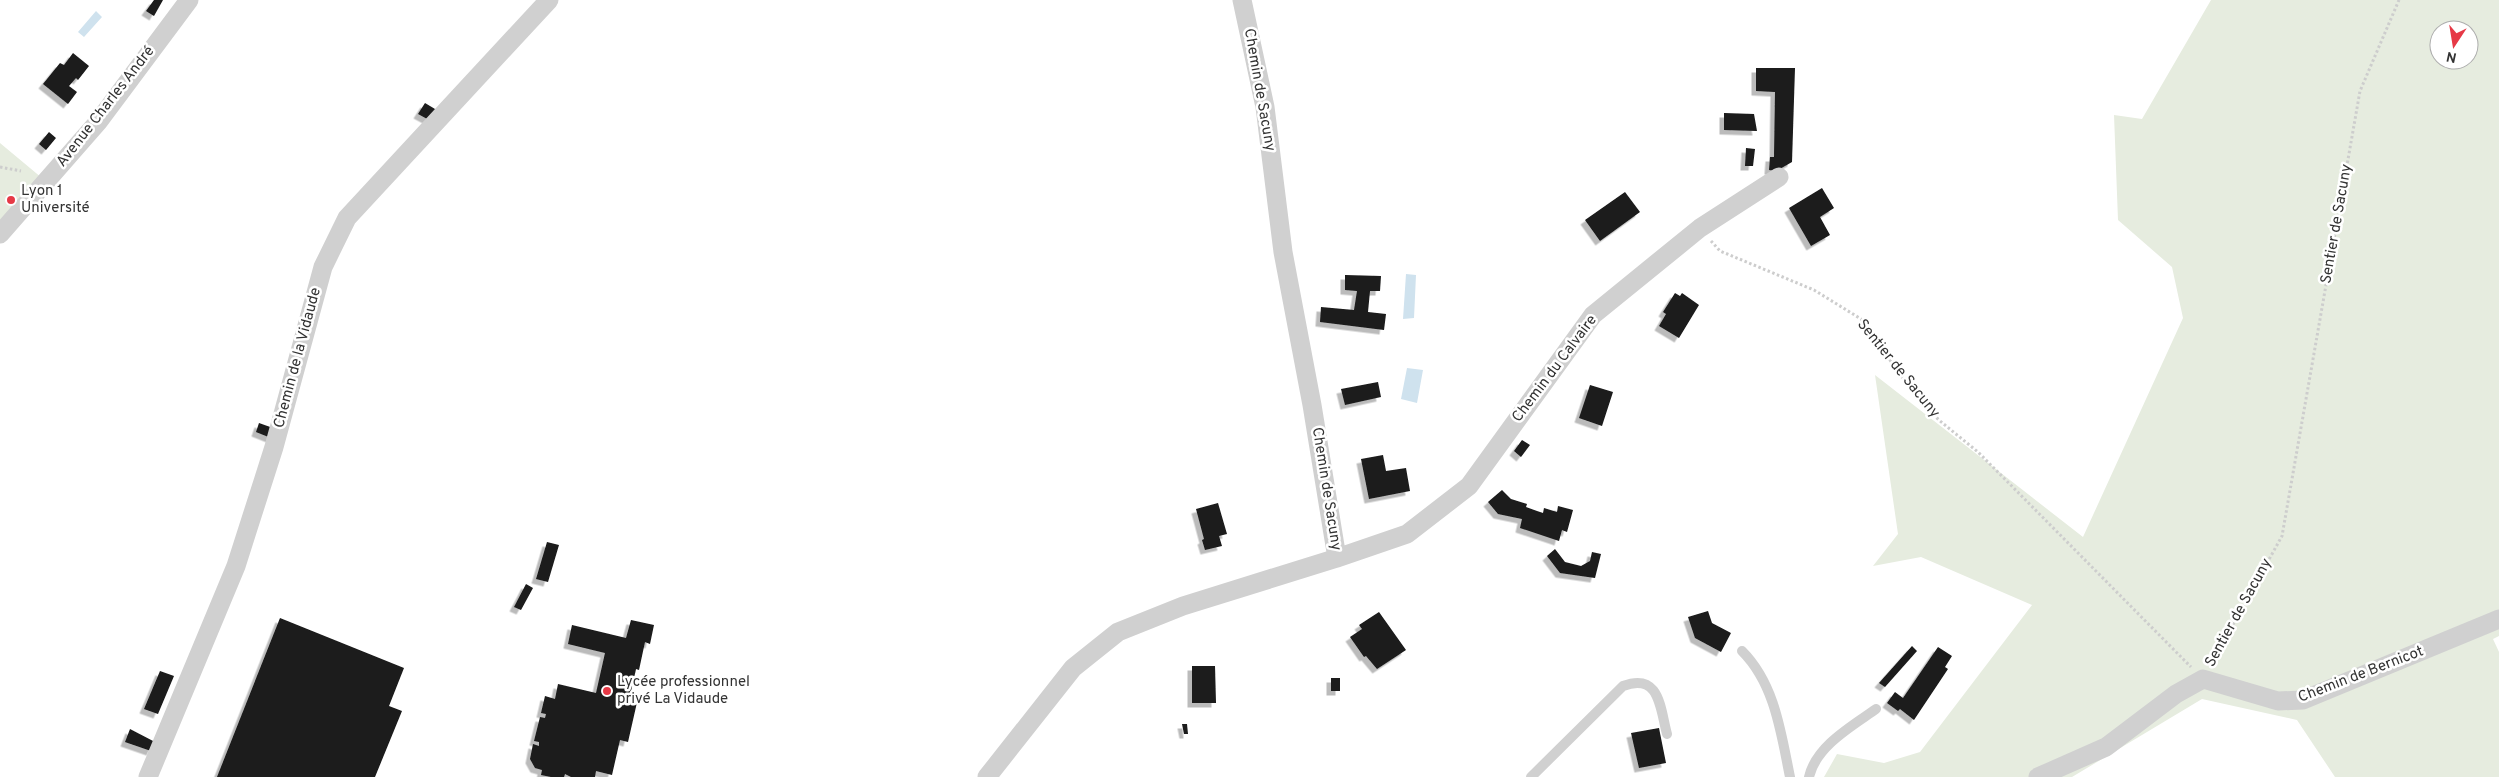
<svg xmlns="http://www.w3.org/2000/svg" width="2499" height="777" font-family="Overpass,sans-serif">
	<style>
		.green { fill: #e6ecdf; fill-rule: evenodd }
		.water { fill: #cfe2ee }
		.building { fill: #1a1a1a; filter: url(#shadow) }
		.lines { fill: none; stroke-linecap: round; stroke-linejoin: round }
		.path { stroke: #cdcdcd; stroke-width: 3; stroke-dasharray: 2.5 2.5; stroke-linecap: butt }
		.lane { stroke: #d0d0d0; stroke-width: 10 }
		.street { stroke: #d0d0d0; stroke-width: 19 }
		.poi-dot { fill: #e63946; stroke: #fff; stroke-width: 2 }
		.labels { text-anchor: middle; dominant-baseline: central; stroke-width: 5; stroke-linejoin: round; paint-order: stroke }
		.street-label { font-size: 15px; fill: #333; stroke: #fff }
		.poi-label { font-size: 15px; fill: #333; stroke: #fff; text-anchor: start }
	</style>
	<defs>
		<filter id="shadow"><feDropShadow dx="-4.5" dy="4.5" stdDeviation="0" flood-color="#0004"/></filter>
	</defs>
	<rect width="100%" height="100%" fill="#fff"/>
	<path class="green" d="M2211,0h288v636l-6,3 6,13v125h-164l-38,-57 -95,-21 -130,78h-248l13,-23 47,9 36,-11 112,-147 -111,-48 -48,9 25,-32 -23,-159 208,162 100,-219 -11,-51 -54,-47 -4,-105 28,4zM2439,30h30v30h-30z
		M0,143l42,35 -42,44z"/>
	<path class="water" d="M96,11l6,6 -18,20 -6,-5z
		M1406,274l10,1 -2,43 -11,1z
		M1407,368l16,2 -6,33 -16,-4z"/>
	<path class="building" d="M154,0h9l-9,16 -8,-5z
		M73,53l16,13 -11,14 -2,-2 -7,8 8,6 -9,12 -25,-20 17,-21 4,2z
		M1756,68h39l-3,94 -16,9 -7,-1 1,-13h4l1,-65 -19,-1z
		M425,103l15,9 -9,9 -13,-7z
		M1724,113l30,1 3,17 -33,-1z
		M49,132l7,6 -10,12 -7,-6z
		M1746,148l9,1 -2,17h-8z
		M1822,188l12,20 -14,9 10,18 -19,11 -22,-38z
		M1625,192l15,20 -40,29 -15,-21z
		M1345,275l36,1 -1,15h-10l-2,21 18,2 -2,16 -64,-8 1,-15 33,3 3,-19 -12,-1z
		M1675,293l5,3 2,-3 17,12 -20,33 -20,-12 7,-12 -3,-2z
		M1378,382l3,15 -36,8 -4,-16z
		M1590,385l23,7 -11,34 -23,-8z
		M259,423l14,5 -2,10 -15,-6z
		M1522,440l8,5 -9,12 -7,-6z
		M1383,455l3,16 20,-3 4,23 -41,8 -8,-40z
		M1502,490l9,9 16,5 -1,3 11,4 6,2 1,-5 13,4 1,-6 15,4 -6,22 -5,-2 -3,11 -39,-13 2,-9 -24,-5 -10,-12z
		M1218,503l9,31 -8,2 3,10 -17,4 -3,-10 2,-1 -8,-30z
		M547,542l12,3 -11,37 -12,-3z
		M1555,549l10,13 16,4 9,-5 2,-9 9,2 -6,24 -35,-5 -13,-17z
		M526,584l7,4 -12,22 -7,-3z
		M1708,611l4,12 19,10 -10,19 -26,-14 -7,-21z
		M1379,612l27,38 -29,19 -11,-13 -2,1 -14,-20 12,-8 -3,-4z
		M280,618l124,50 -15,38 13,5 -27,66h-158z
		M631,620l23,5 -4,19 -5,-2 -6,28 -3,-1 -6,27 8,2 -10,44 -8,-2 -8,35 -16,-4 -1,6h-24l-6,-3 -1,3h-13l-10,-2 1,-5 -7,-2 -5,-9 3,-15 6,2v-4l-5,-1 6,-24 5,1 1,-4 -5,-1 4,-17 10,3 3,-15 38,9 9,-40 -37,-9 4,-19 54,13z
		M1912,646l5,5 -32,36 -6,-4z
		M1938,647l14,9 -7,11 3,2 -34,51 -14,-11 -2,2 -11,-8 8,-11 8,6z
		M1192,666h23l1,37h-24z
		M160,671l14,5 -16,38 -14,-5z
		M1331,678h9v13h-9z
		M1182,724h5l1,10h-4z
		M1659,728l7,35 -27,5 -8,-35z
		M130,729l25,13 -4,9 -26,-9z"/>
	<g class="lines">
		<path class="path" d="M0,167l21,4
			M1711,241l9,10 94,39 47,29 55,78 24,24 38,31 213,215
			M2211,664l71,-128 78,-445 39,-91"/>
		<path class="lane" d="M1742,651c33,33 39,82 48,126
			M1531,777l92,-91c37,-14 37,22 44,48
			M1809,777c7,-31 43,-51 67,-68"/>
		<path class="street" d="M0,234l98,-112 91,-122
			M1337,558l70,-24 62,-48 124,-171 107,-87 79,-51
			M148,777l88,-211 38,-119 49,-180 24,-49 202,-218
			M987,777l86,-109 45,-36 65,-26 154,-48 -25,-153 -29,-153 -18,-145 -23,-107
			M2038,777l68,-30 70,-53 27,-15 75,22 25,-1 196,-81"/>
	</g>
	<g class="poi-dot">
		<circle cx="11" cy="200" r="5"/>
		<circle cx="607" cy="691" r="5"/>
	</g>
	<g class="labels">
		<g class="street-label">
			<text transform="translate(1259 90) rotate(80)">Chemin de Sacuny</text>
			<text transform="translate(106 107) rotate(-52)">Avenue Charles André</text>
			<text transform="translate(2337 224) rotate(-80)">Sentier de Sacuny</text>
			<text transform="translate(298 358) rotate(-75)">Chemin de la Vidaude</text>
			<text transform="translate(1555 369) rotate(-53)">Chemin du Calvaire</text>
			<text transform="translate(1898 369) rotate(51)">Sentier de Sacuny</text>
			<text transform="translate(1326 489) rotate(81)">Chemin de Sacuny</text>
			<text transform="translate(2239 613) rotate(-61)">Sentier de Sacuny</text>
			<text transform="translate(2361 675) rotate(-21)">Chemin de Bernicot</text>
		</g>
		<g class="poi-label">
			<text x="21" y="191">Lyon 1<tspan x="21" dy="17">Université</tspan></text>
			<text x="617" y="682">Lycée professionnel<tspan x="617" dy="17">privé La Vidaude</tspan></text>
		</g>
	</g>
	<g transform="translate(2454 45) rotate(192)"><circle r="24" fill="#ffffff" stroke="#adadad"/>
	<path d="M0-4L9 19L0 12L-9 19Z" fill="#e63946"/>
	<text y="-8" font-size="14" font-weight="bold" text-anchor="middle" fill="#333333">N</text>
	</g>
</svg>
